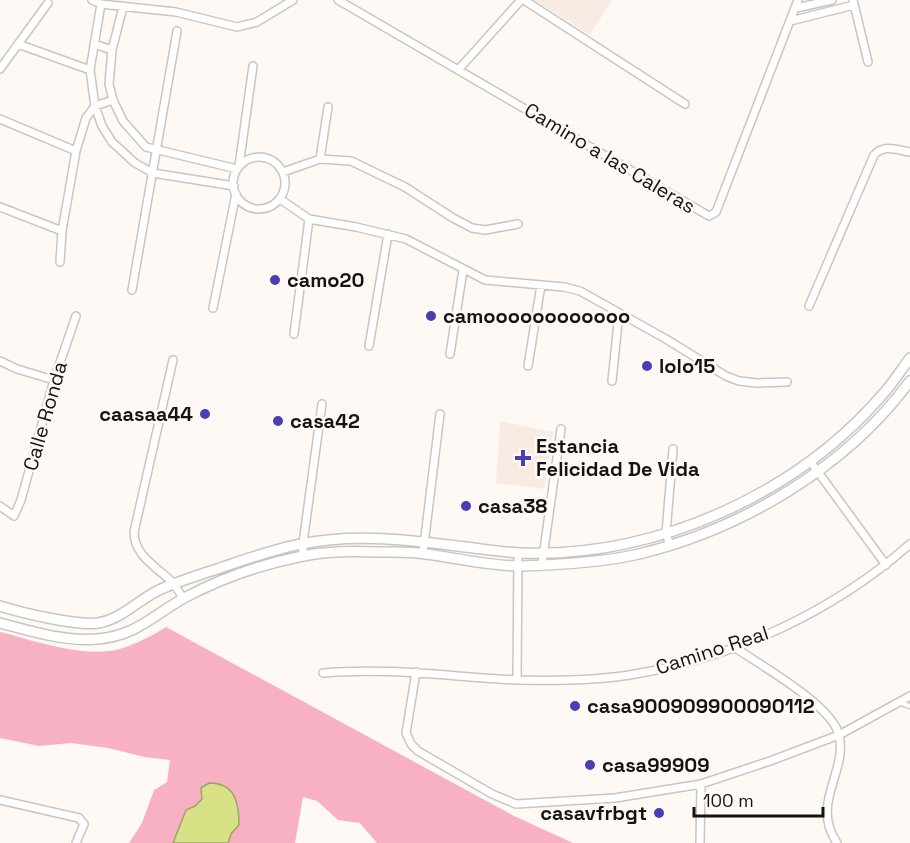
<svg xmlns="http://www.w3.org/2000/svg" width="910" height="843" font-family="'Space Grotesk',sans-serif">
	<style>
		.built { fill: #f8ebe3 }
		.green { fill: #f7b1c3 }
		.water { fill: #d9e186; stroke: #9ea464; stroke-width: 1.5 }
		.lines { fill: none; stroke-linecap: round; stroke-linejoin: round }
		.lane-casing { stroke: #cbc5c2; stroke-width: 7 }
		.street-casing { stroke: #cbc5c2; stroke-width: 10 }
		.secondary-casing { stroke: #cbc5c2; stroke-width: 12 }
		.lane { stroke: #fff; stroke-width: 4 }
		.street { stroke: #fff; stroke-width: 7 }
		.secondary { stroke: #fff; stroke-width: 9 }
		.poi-dot { fill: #483fb5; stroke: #fff9f6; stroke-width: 2 }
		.labels { text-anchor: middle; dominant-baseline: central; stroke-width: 5; stroke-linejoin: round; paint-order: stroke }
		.street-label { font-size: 20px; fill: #161413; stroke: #fff9f6 }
		.poi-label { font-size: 20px; font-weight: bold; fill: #161413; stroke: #fff9f6; text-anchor: start }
	</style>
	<rect width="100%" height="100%" fill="#fff9f6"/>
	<path class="built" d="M534,0h78l-22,35z
		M500,421l53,11 -9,57 -48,-6z"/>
	<path class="green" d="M166,627l348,189 59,27h-196l-17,-20 -22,-3 -21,-19 -14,-4 -8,46h-166l13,-20 12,-33 13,-8 3,-22 -25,-3 -37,-9 -37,-5 -32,3 -39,-8v-106c36,9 73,23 110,19 17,-2 42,-15 56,-24z"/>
	<path class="water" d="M209,783c26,0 30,19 30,42l-8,9 -3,9h-55l13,-33 9,-4 7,-7 -1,-11z"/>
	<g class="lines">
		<g class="lane-casing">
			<path id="lane" d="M901,703l9,3"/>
		</g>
		<g class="street-casing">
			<path id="street" d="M92,0l9,4 75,8 61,15 20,-5 36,-22
				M338,0l371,216 7,-4 82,-212
				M524,0l161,104
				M853,0l15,62
				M101,4l-11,66 5,36 7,20 10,16 23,21 18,10 81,13
				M123,7l-11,43 -3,34 4,16 10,21 23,26 91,22
				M796,8l36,-8
				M790,21l64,-16
				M18,44l72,26
				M94,44l18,6
				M0,69l48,-66
				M459,69l62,-69
				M0,119l76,32
				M233 183a26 26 0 1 1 52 0a26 26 0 1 1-52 0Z
				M320,159l8,-52
				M239,166l14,-100
				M283,172l37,-13 31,2 54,26 48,31 19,10 13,2 33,-6
				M280,199l29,20 47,8 50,12 79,41 79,7 16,4 86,48 60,37 13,5 18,2 30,-1
				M0,207l62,24
				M60,262l2,-31 14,-80 10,-33 9,-12 18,-6
				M132,290l45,-259
				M809,306l65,-151c10,-11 23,-5 36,-3
				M213,308l23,-114
				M294,334l15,-115
				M369,346l19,-112
				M450,354l13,-84
				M173,360l-39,172c0,24 23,35 38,50 4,5 8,11 11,16
				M0,361l17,8 37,11
				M528,366l13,-81
				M612,381l7,-68
				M810,461l76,104
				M0,506l14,10 7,-16 33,-120 22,-64
				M670,546l-4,-13 7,-84
				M423,553l17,-139
				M303,555v-12l19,-139
				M542,564l19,-135
				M734,647c26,18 98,58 105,88 9,37 -29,68 -2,108
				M416,672l-10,61 5,11 7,7 74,43 24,10 99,-6 86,-14 69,-23 69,-26 71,-39
				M323,673c65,-6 129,4 194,7 39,1 80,1 118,-6 101,-17 199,-63 275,-130
				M517,680l1,-127
				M0,800l79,18 5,6 -8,19
				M700,843l1,-59"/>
		</g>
		<g class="secondary-casing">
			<path id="secondary" d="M0,606c22,7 77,20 98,17 24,-4 40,-23 61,-33 17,-8 34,-13 52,-19 30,-10 59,-21 90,-27 54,-11 110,-4 164,3 18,2 37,5 55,6 134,5 275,-57 363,-159 10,-11 18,-24 27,-36
				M0,623c31,8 65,19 97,16 40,-3 57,-25 89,-42 36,-19 76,-33 117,-41 24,-5 49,-5 74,-4 16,0 33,-1 49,2 31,4 63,12 94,12 36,-1 84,-4 119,-12 103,-25 208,-87 271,-173"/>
		</g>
		<use href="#lane" class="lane"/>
		<use href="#street" class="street"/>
		<use href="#secondary" class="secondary"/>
	</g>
	<g class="poi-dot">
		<circle cx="275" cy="280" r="6"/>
		<circle cx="431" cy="316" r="6"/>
		<circle cx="647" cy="366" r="6"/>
		<circle cx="205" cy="414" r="6"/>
		<circle cx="278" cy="421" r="6"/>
		<path d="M520 449h6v6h6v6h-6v6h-6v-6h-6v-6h6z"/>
		<circle cx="466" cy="506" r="6"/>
		<circle cx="575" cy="706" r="6"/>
		<circle cx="590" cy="765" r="6"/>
		<circle cx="659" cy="813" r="6"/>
	</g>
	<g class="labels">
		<g class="street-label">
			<text transform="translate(610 158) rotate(31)">Camino a las Caleras</text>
			<text transform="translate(45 416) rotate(-74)">Calle Ronda</text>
			<text transform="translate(712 650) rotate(-18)">Camino Real</text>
		</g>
		<g class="poi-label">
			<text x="287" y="280">camo20</text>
			<text x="443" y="316">camoooooooooooo</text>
			<text x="659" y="366">lolo15</text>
			<text x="193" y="414" text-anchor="end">caasaa44</text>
			<text x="290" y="421">casa42</text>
			<text x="536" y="446">Estancia<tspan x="536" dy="23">Felicidad De Vida</tspan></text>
			<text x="478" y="506">casa38</text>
			<text x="587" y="706">casa900909900090112</text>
			<text x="602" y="765">casa99909</text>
			<text x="647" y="813" text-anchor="end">casavfrbgt</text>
		</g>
	</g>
	<path d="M694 807v9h129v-9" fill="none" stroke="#161413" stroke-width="3"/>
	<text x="703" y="807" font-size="18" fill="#161413" stroke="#fff9f6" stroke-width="4.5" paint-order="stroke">100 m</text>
</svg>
